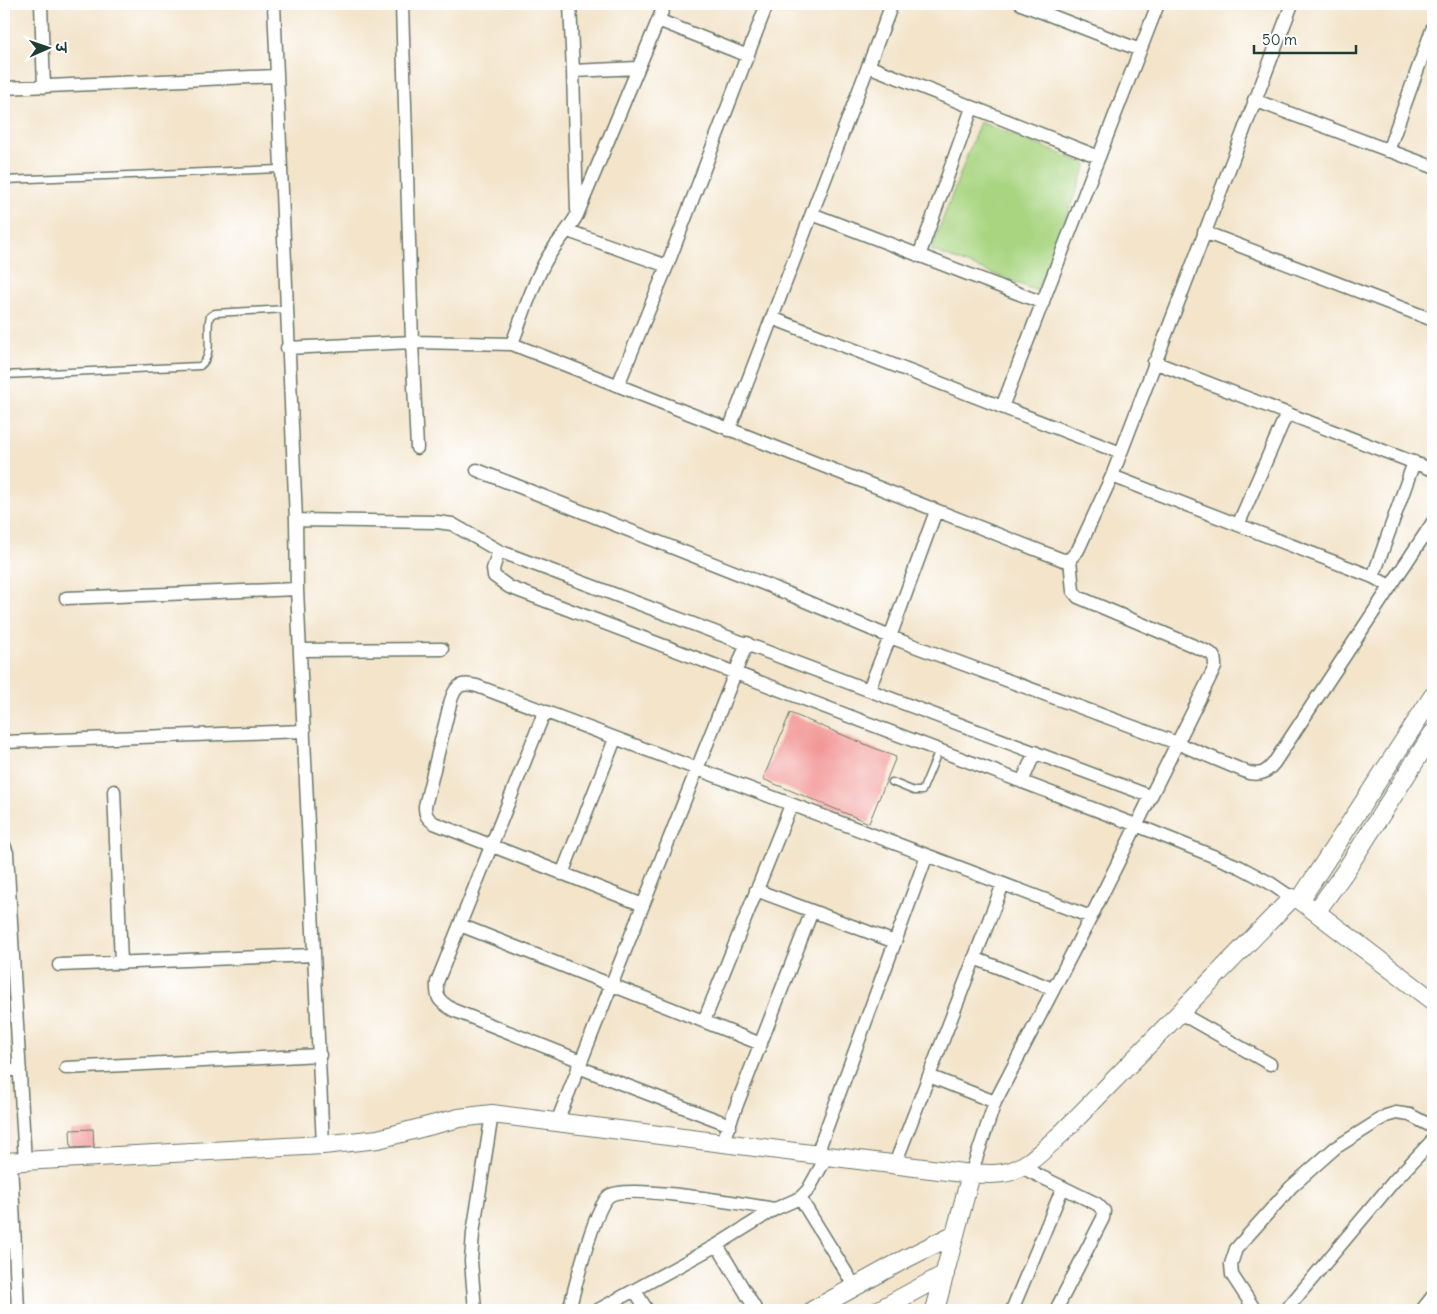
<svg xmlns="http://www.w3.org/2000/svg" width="1437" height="1314" font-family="Delius,'Playpen Sans Deva',sans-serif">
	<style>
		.green { fill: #a9d581; stroke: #64895a }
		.building { fill: #f29896 }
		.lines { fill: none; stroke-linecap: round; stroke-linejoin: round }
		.lane-casing { stroke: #697768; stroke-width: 9 }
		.street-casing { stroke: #697768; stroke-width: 15 }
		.secondary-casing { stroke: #697768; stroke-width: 20 }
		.lane { stroke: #fff; stroke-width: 6 }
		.street { stroke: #fff; stroke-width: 12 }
		.secondary { stroke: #fff; stroke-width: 18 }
	</style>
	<rect width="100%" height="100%" fill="#fff"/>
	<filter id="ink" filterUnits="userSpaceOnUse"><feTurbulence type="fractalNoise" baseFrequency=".02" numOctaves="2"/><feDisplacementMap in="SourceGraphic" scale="10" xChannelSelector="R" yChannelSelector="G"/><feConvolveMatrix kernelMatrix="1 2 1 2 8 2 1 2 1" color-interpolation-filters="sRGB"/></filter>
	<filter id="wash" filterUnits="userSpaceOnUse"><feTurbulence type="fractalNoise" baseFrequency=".0096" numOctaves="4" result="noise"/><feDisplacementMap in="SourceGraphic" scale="20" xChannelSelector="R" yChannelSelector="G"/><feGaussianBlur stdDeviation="1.12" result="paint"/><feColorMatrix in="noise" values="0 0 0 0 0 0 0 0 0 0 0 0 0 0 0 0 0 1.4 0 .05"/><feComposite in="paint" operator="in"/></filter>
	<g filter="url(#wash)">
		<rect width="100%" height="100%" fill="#f3e4ca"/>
		<path class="green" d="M980,122l107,42 -50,127 -106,-41z"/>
		<g id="blocks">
			<path class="building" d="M790,713l106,44 -27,66 -106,-44z
				M93,1129l1,18 -23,1 -1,-18z"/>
		</g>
	</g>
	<g filter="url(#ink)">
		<use href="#blocks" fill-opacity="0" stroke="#697768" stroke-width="1"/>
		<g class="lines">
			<g class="lane-casing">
				<path id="lane" d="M4,180l276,-11
					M4,375l196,-9c15,-11 5,-34 10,-50l5,-3 71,-4
					M892,782l22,9h8l17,-41"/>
			</g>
			<g class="street-casing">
				<path id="street" d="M41,4l3,83
					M274,4l22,516 1,69 26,556
					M402,4l10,338 5,106
					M570,4l3,67 4,139
					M1021,4l119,46
					M658,20l90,36
					M868,66l231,91
					M573,71l65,-3
					M4,88l272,-12
					M1254,100l179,67
					M1388,151l45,-124
					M812,214l231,89
					M568,231l99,35
					M1204,232l229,88
					M919,256l53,-148
					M772,318l349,135
					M512,344c10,-27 19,-55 32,-80 9,-18 23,-31 33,-49l88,-211
					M287,348l125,-6 100,2 551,216 7,-1 8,-9 34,-74 180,-472
					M1154,362l279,108
					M618,385l49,-119 100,-262
					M1002,407l156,-403
					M729,430l163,-426
					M477,470l295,117 118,50 287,106 72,30c12,2 17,0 25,-10l159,-241
					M1112,476l261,101 17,9
					M296,520l141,2 15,2 47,27 651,245
					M1238,525l49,-112
					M499,551l-6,18 1,7 15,11 627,238 104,42 30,16 22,15
					M1373,577l41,-115
					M66,598l231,-9
					M300,650l142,-1
					M869,689l21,-52 46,-126
					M544,713l-107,269c-1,17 2,19 16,28l128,51
					M4,742l300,-11
					M1022,782l13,-30
					M114,791l7,172
					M4,845l3,8 18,309
					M562,874l53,-135
					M756,890l139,52
					M643,905l-209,-82c-7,-5 -9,-8 -9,-17l26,-106c5,-15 10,-18 26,-14l614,231
					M460,925l301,119
					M974,958l79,31
					M59,965l255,-10
					M1180,1013l90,51
					M704,1021l87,-216
					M578,1067l152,58
					M66,1068l254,-13
					M4,1070h16
					M929,1076l66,26
					M557,1122l190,-479
					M722,1143l90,-232
					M817,1154l110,-299
					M11,1162l7,148
					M895,1164l108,-280
					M1021,1167l76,37 7,7 -1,7 -47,92
					M971,1174l24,-72 96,-185 124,-250c0,-7 0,-12 -7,-15l-130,-55 -5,-6 -3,-32
					M800,1198l55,89
					M717,1245l39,65
					M635,1291l12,19
					M475,1310l-4,-49 2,-28 19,-119
					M569,1310c6,-22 25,-102 40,-114 16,-13 139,9 166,13
					M598,1310l119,-65 58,-36 25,-11 8,-8 19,-34
					M1012,1310l51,-123
					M1255,1310l-23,-35 -1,-11 5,-15 55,-62 44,-39 51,-32 10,-3 14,2 23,12
					M1286,1310l108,-129 39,-41
					M1422,1310l11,-14"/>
			</g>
			<g class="secondary-casing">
				<path id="secondary" d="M1300,900l133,-204
					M1316,912l28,-39 89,-140
					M4,1162l319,-17 55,-6 81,-21 33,-4 479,60c10,-1 22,1 32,-1 23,-3 42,-25 59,-40l230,-235 8,2 133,101
					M813,1310l92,-51 50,-25
					M879,1310l66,-36
					M935,1310l36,-136"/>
			</g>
			<use href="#lane" class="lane"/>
			<use href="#street" class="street"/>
			<use href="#secondary" class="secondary"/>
		</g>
	</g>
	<rect width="1437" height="1314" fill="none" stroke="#fff" stroke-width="20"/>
	<g transform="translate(48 48) rotate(88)" stroke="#ffffff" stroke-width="4" paint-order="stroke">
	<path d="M0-4L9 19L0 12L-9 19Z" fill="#1f3d34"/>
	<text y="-8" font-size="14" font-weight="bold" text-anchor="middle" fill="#1f3d34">उ</text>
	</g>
	<path d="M1254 45v8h102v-8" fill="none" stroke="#1f3d34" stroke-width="2.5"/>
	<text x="1262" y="45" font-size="15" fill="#1f3d34" stroke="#ffffff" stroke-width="4" paint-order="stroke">50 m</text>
</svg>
